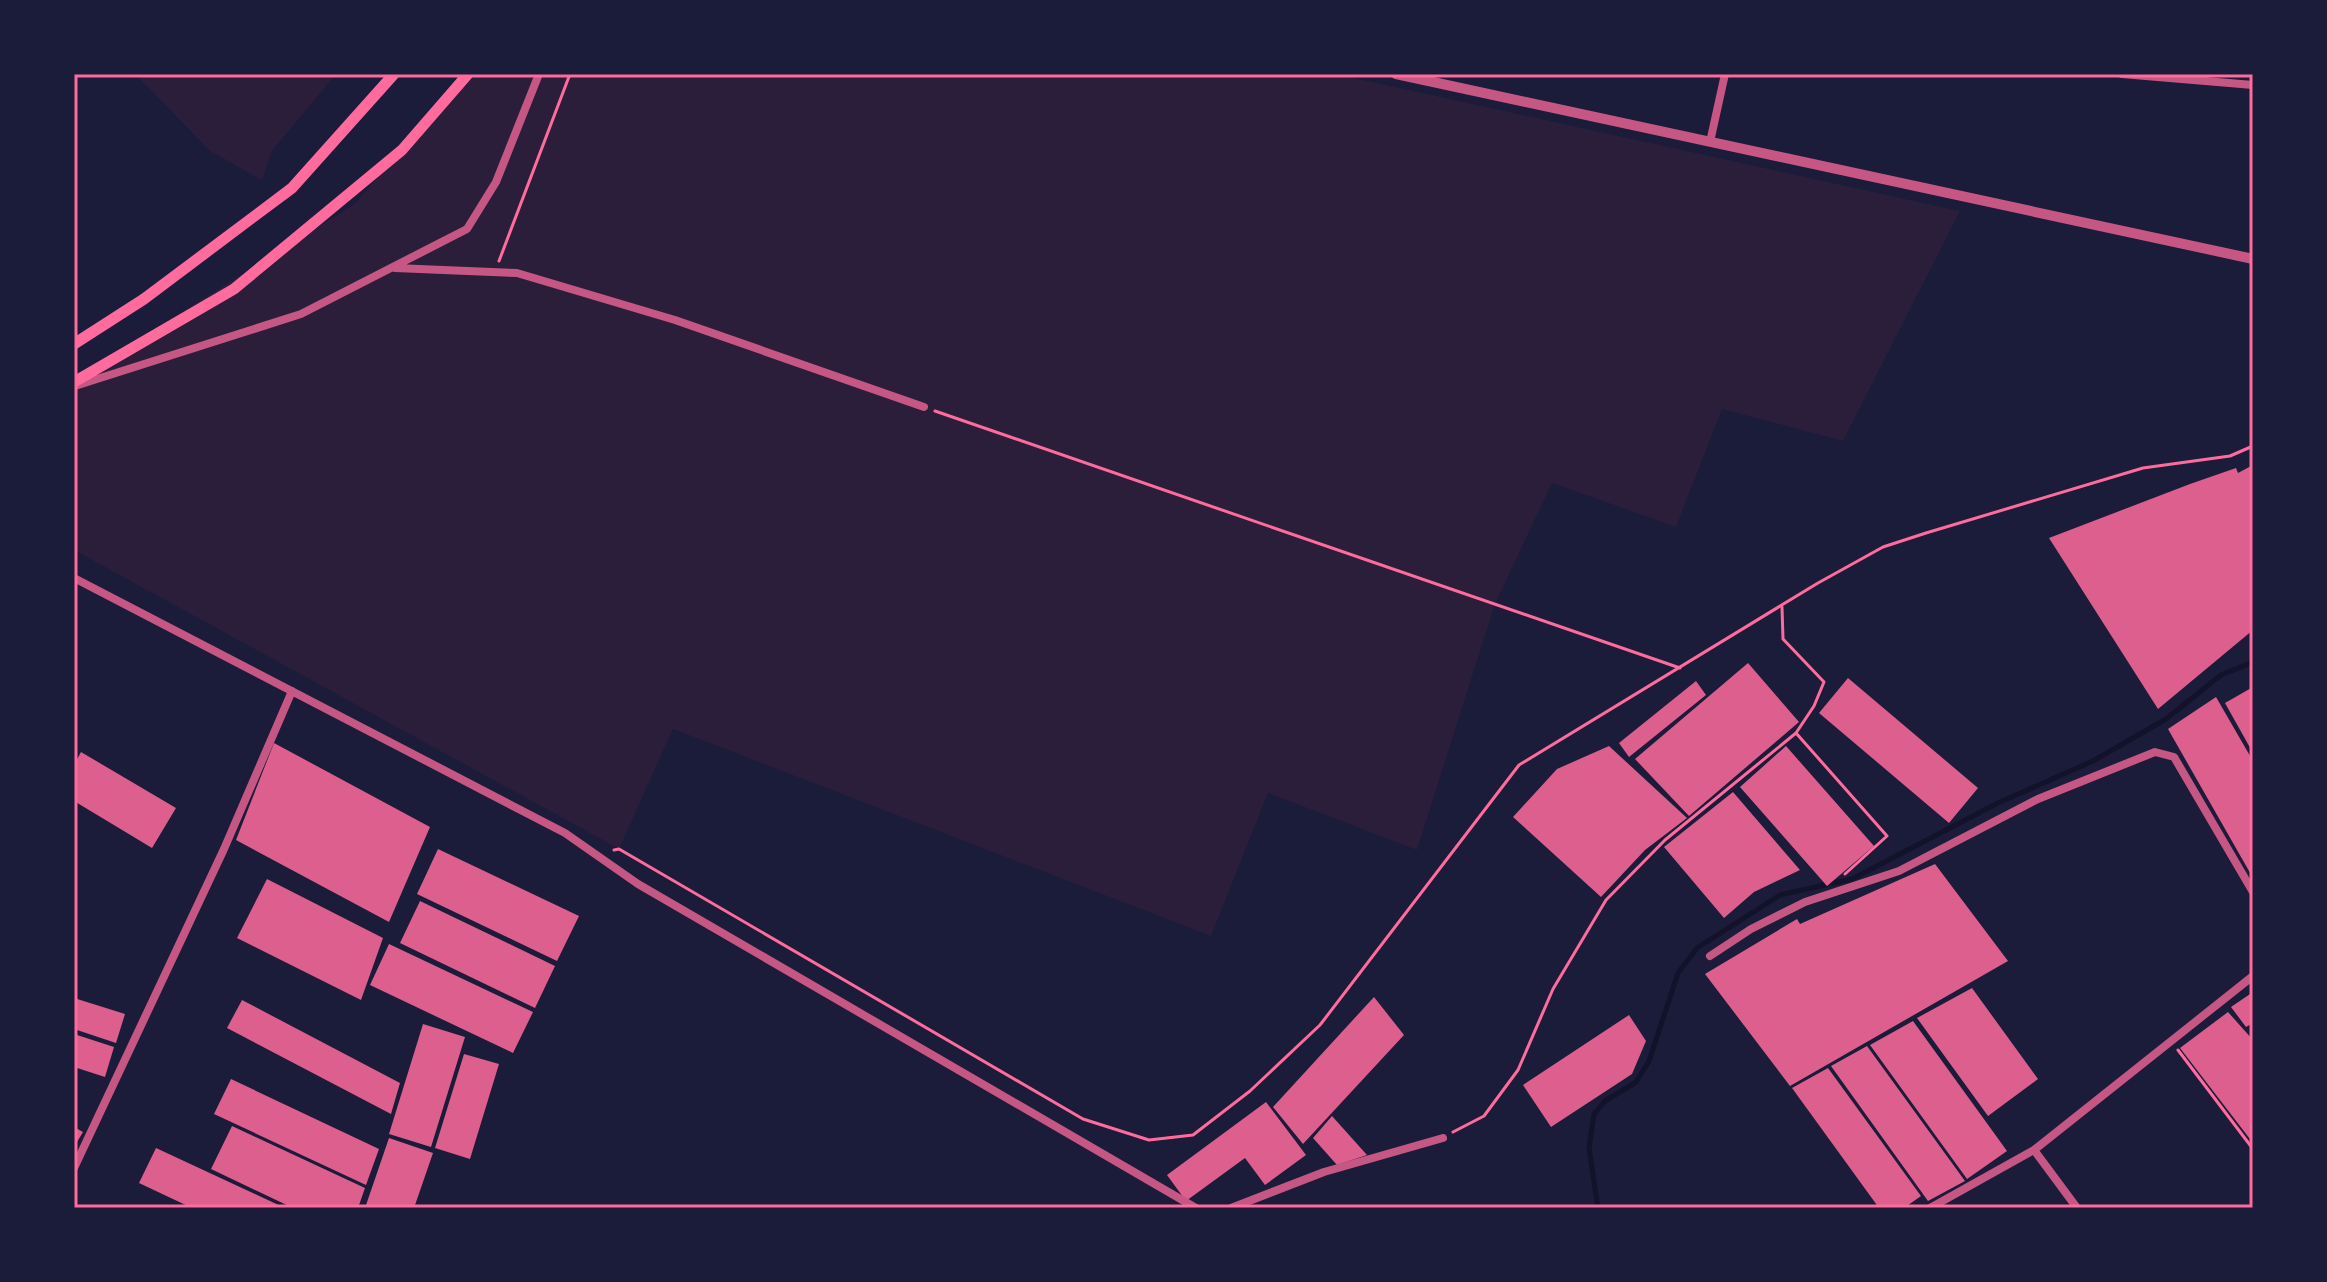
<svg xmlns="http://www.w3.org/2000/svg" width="2327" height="1282" font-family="'Libre Baskerville',serif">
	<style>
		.green { fill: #2a1e3b }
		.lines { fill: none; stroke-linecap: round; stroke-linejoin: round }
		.stream { stroke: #12122b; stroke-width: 5 }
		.building { fill: #dd5f8e }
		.path { stroke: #ff6b9d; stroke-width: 3 }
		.minor { stroke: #c65784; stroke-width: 8 }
		.tertiary { stroke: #c65784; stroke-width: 10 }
		.secondary { stroke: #ff6b9d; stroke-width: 11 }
		.neatline { fill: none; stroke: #ff6b9d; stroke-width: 3 }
	</style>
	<rect width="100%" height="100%" fill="#1b1b3a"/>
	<path class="green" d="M135,74h201l-64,77 -10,29 -52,-29z
		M464,74h872l624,137 -117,230 -121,-32 -46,118 -124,-44 -57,121 -78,246 -149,-57 -57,143 -538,-207 -54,120 -545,-299v-171l281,-175z"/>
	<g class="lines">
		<path class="stream" d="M1598,1208l-9,-60 5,-34 11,-13 31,-19 13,-21 29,-88 19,-25 83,-53 72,-16 146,-76 95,-42 73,-42 55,-44 32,-13"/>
	</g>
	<path class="building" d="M2253,465v165l-95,79 -109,-171 141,-54 46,-16 2,5z
		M1748,663l51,59 -110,94 -54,-57z
		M1848,678l130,110 -29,35 -130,-110z
		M1696,681l10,14 -77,62 -10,-14z
		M2253,687v66l-28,-50z
		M2216,697l37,64v117l-85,-149z
		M274,743l156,84 -41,95 -153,-82z
		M1609,746l78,72 -42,32 -44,47 -88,-80 44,-48z
		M1786,746l88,100 -47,40 -87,-99z
		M81,752l95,56 -24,40 -78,-47v-36z
		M1733,792l67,78 -46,22 -30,26 -60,-71z
		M438,849l141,67 -22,45 -140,-67z
		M1935,864l73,97 -218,125 -85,-112 92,-55 3,5z
		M267,879l116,59 -22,62 -124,-62z
		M420,901l135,65 -20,42 -135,-65z
		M389,944l144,68 -20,41 -143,-68z
		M1972,988l66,91 -50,37 -71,-98z
		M2253,992v31l-7,4 -15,-20z
		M1374,997l30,38 -101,109 -30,-37z
		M74,998l51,16 -9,29 -42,-14z
		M242,1000l158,83 -9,31 -164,-86z
		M2228,1012l25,28v103l-73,-95z
		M1629,1015l17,26 -14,33 -81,53 -28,-42z
		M1913,1021l94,130 -40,28 -97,-134z
		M423,1024l42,13 -34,110 -42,-13z
		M74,1034l40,13 -9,30 -31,-10z
		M1867,1046l98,135 -37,20 -97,-135z
		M464,1054l35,10 -29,95 -35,-11z
		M1828,1068l93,128 -17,12h-25l-87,-120z
		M231,1079l148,70 -13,36 -152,-71z
		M1266,1102l40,53 -41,30 -20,-27 -59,43 -19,-26z
		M1332,1116l35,39 -30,10 -24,-27z
		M232,1126l133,62 -7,20h-65l-82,-39z
		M74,1127l9,5 -9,15z
		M389,1138l44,15 -19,55h-49z
		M156,1148l129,60h-93l-53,-25z"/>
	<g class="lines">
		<path class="path" d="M499,261l71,-187
			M935,411l745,257
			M1796,733l91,103 -42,38
			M614,850l5,-1 464,270 66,21 44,-5 57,-44 70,-66 199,-260 299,-182 65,-36 43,-14 217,-65 87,-12 23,-10
			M2178,1050l75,99
			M1453,1132l31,-16 34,-46 35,-81 53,-89 59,-60 131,-107 18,-27 10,-24 -41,-43 -1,-32"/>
		<path class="minor" d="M2122,74l131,11
			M1710,142l15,-68
			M395,268l122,5 158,47 249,87
			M75,386l226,-72 166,-85 29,-47 43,-108
			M74,578l491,255 73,51 558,324
			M1710,956l41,-27 54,-27 94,-31 139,-72 117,-47 19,5 79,135
			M2034,1150l43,58
			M74,1168l150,-319 68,-158
			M1231,1208l93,-36 119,-34
			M1930,1208l104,-58 219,-174"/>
		<path class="tertiary" d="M1396,74l857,185"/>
		<path class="secondary" d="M74,344l70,-45 148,-111 102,-114
			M74,382l160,-93 168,-139 66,-76"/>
	</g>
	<rect width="2327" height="1282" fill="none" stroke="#1b1b3a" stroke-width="152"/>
	<rect x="76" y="76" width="2175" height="1130" class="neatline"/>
</svg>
